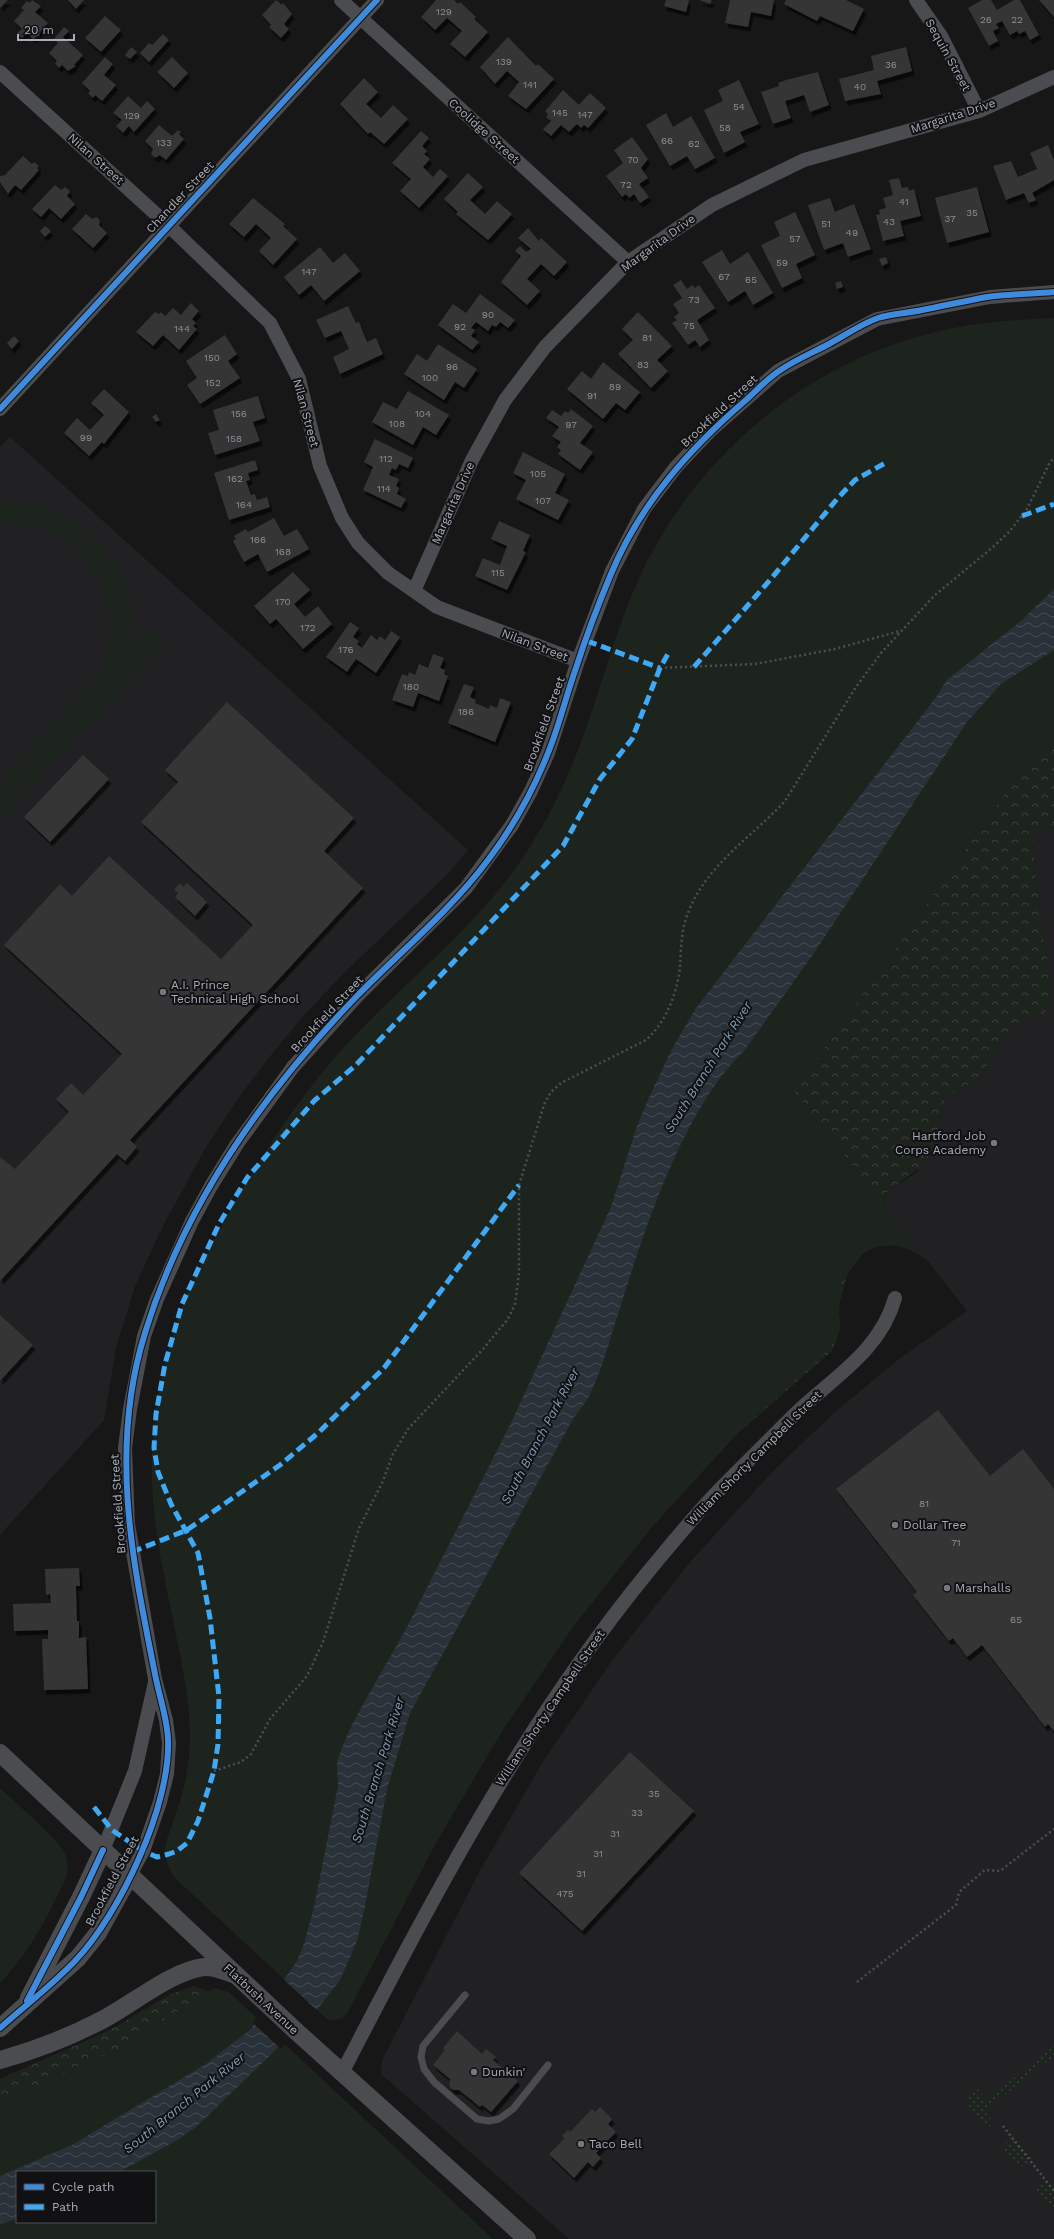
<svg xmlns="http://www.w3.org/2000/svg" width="1054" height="2239" font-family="'Work Sans',sans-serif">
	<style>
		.built { fill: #212123 }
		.grass { fill: url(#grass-dots) }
		.forest { fill: url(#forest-crowns) }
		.park { fill: #1d241e; fill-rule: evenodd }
		.water { fill: url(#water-waves) }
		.pier { fill: #171717 }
		.building { fill: #353536; filter: url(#shadow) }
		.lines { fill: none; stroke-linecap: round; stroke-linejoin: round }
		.path { stroke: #4d4e52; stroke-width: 2.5; stroke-dasharray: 2 3; stroke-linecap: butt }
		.service { stroke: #4b4c50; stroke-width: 7 }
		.minor { stroke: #4b4c50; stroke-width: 14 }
		.tertiary { stroke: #4b4c50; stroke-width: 18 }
		.quiet { stroke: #3fa9f5; stroke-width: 5; stroke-dasharray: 10 5; stroke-linecap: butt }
		.cycleway-casing { stroke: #111113; stroke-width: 8 }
		.cycleway { stroke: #408adc; stroke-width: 6 }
		.poi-dot { fill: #757880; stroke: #111113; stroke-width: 1.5 }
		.labels { text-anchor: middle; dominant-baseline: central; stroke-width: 4; stroke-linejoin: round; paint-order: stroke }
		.number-label { font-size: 10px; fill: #8b8f98 }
		.street-label { font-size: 12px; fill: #a8adb8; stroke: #111113 }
		.poi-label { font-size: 12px; fill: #a8adb8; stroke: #111113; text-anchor: start }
		.water-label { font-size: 13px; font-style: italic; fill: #7f9bb3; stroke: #111113 }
	</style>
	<defs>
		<pattern id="grass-dots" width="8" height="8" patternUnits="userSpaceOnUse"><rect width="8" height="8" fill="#1d241e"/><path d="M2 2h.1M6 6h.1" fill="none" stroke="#3b413d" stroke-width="1.8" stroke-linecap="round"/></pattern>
		<pattern id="forest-crowns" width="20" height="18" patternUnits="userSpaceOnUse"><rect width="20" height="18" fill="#1d241e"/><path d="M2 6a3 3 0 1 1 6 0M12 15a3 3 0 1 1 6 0" fill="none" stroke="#3b413d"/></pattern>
		<pattern id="water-waves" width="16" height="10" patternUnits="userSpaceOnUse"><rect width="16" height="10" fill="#2a3239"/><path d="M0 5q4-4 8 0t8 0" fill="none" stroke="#464d54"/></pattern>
		<filter id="shadow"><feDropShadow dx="2.5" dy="4.5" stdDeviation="0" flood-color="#0009"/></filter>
	</defs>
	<rect width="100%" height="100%" fill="#171717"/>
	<path class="built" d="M10,437l458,413 -22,26 -100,95 -39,41 -36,43 -34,45 -31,47 -43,79 -28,60 -19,62 -12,72 -104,115v-1088z
		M1054,827v1412h-485l-188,-165 1,-14 100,-193 62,-107 70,-102 77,-97 84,-92 60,-57 64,-53 68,-48 -84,-107 3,-11 31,-21 23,-50 1,-13 5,-12 34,-19 26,-45 11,-8 24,-10 11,-33 -8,-38 -12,-102 6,-12z"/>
	<path class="grass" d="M1054,2046v10l-70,55 10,12 -7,5c-11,-14 -30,-26 -11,-41l10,13z
		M1013,2136l19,23 -8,7 -8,-1 -12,-15 1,-7z
		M1046,2177l8,10v20l-6,-1 -12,-15 2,-8z"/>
	<path class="forest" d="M1054,650v177l-16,4 -6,11 12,102 8,38 -1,25 -10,8 -24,10 -11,8 -26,45 -34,19 -5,12 -1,13 -14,41 -40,30 -16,51 -23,31 -7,26 -3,38 -6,13 -94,82 -67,65 -152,197 -108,17z
		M193,1986l18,6 -211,184v-97l110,-49 59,-35z"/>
	<path class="park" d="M1054,318v420l-25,25 -20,25 -215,303 134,170c-16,-12 -34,-20 -54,-13 -20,8 -35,26 -36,49 -1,24 10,28 -8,51l-93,86 -85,93 -79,100 -72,106 -65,110 -88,169 -6,7 -14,1 -153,-142c-5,-8 -10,-17 -10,-27 0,-9 5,-20 8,-29 6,-18 13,-37 15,-57 3,-23 2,-47 -1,-69 -10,-72 -33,-143 -35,-215 -2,-69 13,-141 42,-203 10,-21 22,-41 33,-61 33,-61 71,-119 118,-171 58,-63 129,-116 177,-187 18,-27 35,-58 47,-87 28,-64 42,-133 71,-196 56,-120 167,-214 296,-244 39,-10 78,-12 118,-14z
		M0,501c9,1 18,1 27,2 49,8 91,48 102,95 4,15 1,31 -1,46l17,-18 20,18 -165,176v-39c21,-22 41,-44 62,-66 15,-17 35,-34 43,-55 11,-34 3,-74 -20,-100 -25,-28 -47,-37 -85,-36z
		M0,1788c14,14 59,51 65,66 4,8 3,16 1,24 -18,38 -36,74 -66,105z
		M214,1988l15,4 264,247h-493v-142l34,-10 86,-39zM17,2172h138v50h-138z"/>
	<path class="water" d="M1054,589v61l-53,34 -34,38 -155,234 -68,95c-61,58 -99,177 -124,257 -10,29 -17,61 -31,88 -4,8 -11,15 -16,23l-163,294 -23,76 -23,122 -7,30 -17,39 -24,31 -120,116 -20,14 -57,31h-102v47l-17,5v-48l72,-31 134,-81 45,-35 46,-68 7,-17 10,-37 24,-121 -1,-25 9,-23 11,-23 49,-86 104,-204 101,-218 26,-81 10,-24 24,-51 25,-43 238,-308 13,-20 75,-60z"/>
	<path class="pier" d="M283,1979l36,33 -38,37 -28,-26z"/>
	<path class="building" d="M0,0h8l-8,8z
		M32,0l9,6 -6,6 13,11 -9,10 1,2 -7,4 -6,-6 -5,5 -5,-5 5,-4 -8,-8 10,-11 -3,-2 6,-7 3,2z
		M68,0h16l-8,9z
		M276,0l6,5 1,-2 9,11 -8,10 5,5 -8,9 -12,-11 2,-2 -9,-10z
		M436,0h18l4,4 2,-2 16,15 -2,2 14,13 -23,25 -15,-13 12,-13 -8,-7 -7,-6 -12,12 -14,-13z
		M666,0h23l-3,12 -22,-6z
		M699,0h13l-2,4z
		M730,0h44l-3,16 -20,-4 -3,15 -23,-4z
		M786,0h60l18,9 -11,22 -33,-15 -3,5 -33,-17z
		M982,0h9l6,10 17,-10h6l19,35 -9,5 -5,-9 -6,3 -2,-3 -7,4 -8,-14 -6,3 3,4 -6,3 5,10 -9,5 -21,-38z
		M1039,0h15v17z
		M105,16l16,14 -20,22 -16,-14z
		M64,27l5,4 -6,6 20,18 -9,10 2,1 -8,5 -6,-6 -3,3 -4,-5 2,-2 -8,-8 9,-10 -4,-4z
		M163,34l6,6 -20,22 -9,-9 9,-10 3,2z
		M508,37l28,29 2,-2 16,15 -28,30 -18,-13 11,-14 -12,-11 -12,13 -15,-17z
		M131,47l6,5 -7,7 -5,-4z
		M906,47l6,24 -35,10 4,13 -36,7 -6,-22 35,-9 -3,-14z
		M105,57l8,7 -9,11 12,10 -14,16 -7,-6 -2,3 -5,-5 2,-2 -8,-8z
		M172,57l16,16 -14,15 -17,-16z
		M818,72l11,33 -19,7 -6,-17 -12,4 -7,2 6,17 -18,6 -12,-32 18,-6 -1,-3 8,-3z
		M364,78l14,14 -12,12 15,14 12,-13 15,14 -24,25 -14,-12 -2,2 -28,-30z
		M739,80l20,44 -19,8 5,10 -21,11 -20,-43 19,-9 -5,-11z
		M563,90l16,15 11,-12 16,15 -18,20 -4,-3 -3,3 -4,-4 -8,8 -8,-7 -10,11 -8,-7 8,-8 -5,-4 2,-3 -3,-3z
		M128,96l13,12 6,-7 8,8 -21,23 -5,-6 -6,7 -7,-7 6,-6 -9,-7z
		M666,113l7,14 18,-11 24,42 -20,11 -8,-13 -17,10 -24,-41z
		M159,125l13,11 6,-6 3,2 -2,2 5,5 -18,21 -6,-5 -5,3 -4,-4 2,-5 -8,-8z
		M421,131l8,7 -7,8 5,5 -3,3 6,5 -7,8 10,10 7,-8 8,7 -29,32 -19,-17 11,-12 -19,-16z
		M632,137l16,22 -7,9 7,10 -9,6 10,13 -9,6 -6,-9 -5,4 -3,-4 -4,3 -16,-21 17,-13 -9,-13z
		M1048,145l6,15v20l-22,13 4,7 -7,3 -5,-10 -18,7 -13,-34 18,-5 7,16 7,-3 12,-5 -7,-16z
		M23,156l9,8 2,-2 5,4 -2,2 2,2 -18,20 -6,-5 -7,9 -8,-12v-6l5,-1z
		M468,173l15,14 -13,13 15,14 12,-13 15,13 -24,26 -32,-26 2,-2 -14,-13z
		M899,178l3,10 6,-1 1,4 5,-2 7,27 -21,5 4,15 -21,5 -7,-26 4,-1 -1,-4 7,-2 -3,-10 10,-3 -4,-15z
		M55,185l6,5 4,-3 5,4 -3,5 8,8 -14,15 -12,-11 -8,9 -9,-8z
		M977,187l12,45 -42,11 -12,-45z
		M253,198l32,26 -2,2 14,13 -24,26 -14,-14 12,-13 -15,-14 -12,13 -15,-13z
		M830,198l5,14 19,-8 17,45 -23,8 -5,-14 -19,7 -16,-45z
		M795,212l20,43 -19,9 6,14 -20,10 -21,-43 19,-9 -6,-14z
		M86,214l6,5 5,-2 3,4 -1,4 8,8 -14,15 -21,-19z
		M45,226l6,5 -6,6 -5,-6z
		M528,228l11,13 2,-3 26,24 -13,14 -13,-12 -14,15 13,12 -13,14 -26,-23 20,-26 -6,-5 5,-5 6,6 5,-3 -13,-11z
		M320,247l13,16 12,-10 15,18 -36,30 -13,-16 -12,10 -15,-18z
		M722,250l8,14 18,-12 25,41 -20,12 -8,-14 -17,11 -26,-40z
		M886,257l2,6 -6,3 -3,-7z
		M681,280l6,9 5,-4 3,3 4,-3 16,23 -18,12 12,20 -9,7 -5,-7 -7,5 -16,-22 5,-3 -3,-3 5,-4 -6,-9 9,-6 -9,-13z
		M841,281l2,6 -6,2 -2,-6z
		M480,294l35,26 -7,8 -8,-6 -4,5 -4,-2 -4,6 -12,-9 -5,6 4,2 -4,6 8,6 -7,8 -34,-25 15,-21 13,9z
		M191,303l8,8 -7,8 4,4 -3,3 4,3 -18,21 -16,-15 -10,11 -17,-14 19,-20 4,2 2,-2 4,4 8,-8 8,7z
		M348,306l8,17 3,-1 8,20 9,-4 7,16 -43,20 -7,-17 16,-8 -8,-18 -16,7 -9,-18z
		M638,312l34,34 -15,14 11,11 -17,17 -33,-34 15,-14 -11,-11z
		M225,335l12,19 -9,7 12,17 -40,26 -13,-19 10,-7 -11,-17z
		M14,336l5,5 -7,8 -5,-6z
		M438,344l39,25 -13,19 -9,-6 -11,18 -40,-26 13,-20 10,7z
		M603,362l37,30 -15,18 -9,-7 -13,16 -36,-30 15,-18 9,8z
		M104,389l25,23 -25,32 -2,-2 -13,14 -25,-23 13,-15 13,12 14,-15 -13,-12z
		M408,391l41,24 -13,20 -13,-8 -10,18 -41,-23 11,-20 14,7z
		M258,396l7,22 -12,4 7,19 -45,14 -7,-22 11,-3 -6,-20z
		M571,409l22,17 -13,17 13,9 -13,18 -22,-16 3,-4 -4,-3 4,-5 -9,-6 7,-9 -13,-9 6,-8 9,6 4,-5 3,2z
		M156,414l4,6 -4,2 -4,-5z
		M375,439l38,19 -5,10 -9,-4 -3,6 -4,-2 -3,7 10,4 -3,7 3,2 -2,6 9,5 -5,9 -38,-18 10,-23 -9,-5z
		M523,452l42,22 -10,19 14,7 -11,20 -42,-21 10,-19 -13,-7z
		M255,460l3,10 -10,3 2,7 -4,1 5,14 4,-1 2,6 10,-3 3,10 -41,13 -15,-47z
		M274,518l10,18 13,-7 12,20 -42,23 -9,-18 -14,8 -11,-21 3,-2 -2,-3 12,-7 2,3z
		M499,521l31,14 -7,16 3,1 -19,38 -32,-14 8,-18 17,7 7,-19 -16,-7z
		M293,572l17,18 -16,14 11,13 13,-11 14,18 -29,25 -27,-30 -6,5 -16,-18z
		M350,622l9,6 -6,9 6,4 -2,3 5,4 9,-13 6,5 3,-4 5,4 6,-9 9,6 -24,36 -20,-14 -9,13 -21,-15z
		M433,654l11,4 -4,10 5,2 -1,4 4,2 -9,25 -21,-8 -5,14 -21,-7 10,-26 6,2 1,-4 6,3 4,-11 9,4z
		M464,684l10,3 -4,10 6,3 -1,3 14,6 1,-4 7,3 3,-10 11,4 -16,40 -47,-19z
		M227,702l127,116 -30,33 39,37 -233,252 7,7 -12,14 -8,-7 -117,127v-124l15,12 54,-57 -13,-13 15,-16 12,12 39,-41 -118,-109 56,-61 12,12 37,-40 112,103 32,-34 -112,-103 37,-40 -13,-12z
		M83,755l26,24 -59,63 -26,-25z
		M180,883l3,4 4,-4 20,19 -12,14 -20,-19 3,-4 -4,-3z
		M0,1315l33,30 -33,36z
		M938,1410l52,66 33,-27 31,40v242l-6,-7 -3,3 -63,-82 -15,12 -14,-19 -4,3 -36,-46 4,-3 -81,-103z
		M79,1568l1,18h-4l1,35h2v17l7,-1 2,52 -44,1 -2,-51h6v-9l-34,1 -1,-27 38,-1 -1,-9 -4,1 -1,-26z
		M630,1752l64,59 -112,120 -63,-58z
		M457,2031l25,23 4,-5 10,8 -3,3 25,21 -27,31 -9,-7 -2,2 -21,-17h-6l-4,-4 1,-7 -17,-14 12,-15 -2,-2z
		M600,2107l12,12 -4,5 8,8 -20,21 5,5 -8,9 -5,-5 -14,16 -25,-24 16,-16 -3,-2 6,-6 2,2 22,-23 3,3z"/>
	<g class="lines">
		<path class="path" d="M660,668l95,-4 80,-15 65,-18
			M214,1771l27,-9 10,-8 19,-35 37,-43 16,-34 36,-114 23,-45 11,-29 15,-25 75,-80 25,-30 7,-15 4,-31v-88l26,-83 6,-10 10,-9 85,-43c20,-18 31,-46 34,-73 1,-18 1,-37 8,-54 18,-48 64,-76 97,-112l71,-114 25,-34 54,-58 58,-48 17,-16 17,-22 23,-47 4,-4
			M857,1982l99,-77 3,-13 26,-22 15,1 54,-42
			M1003,2126l51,65"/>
		<path class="service" d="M465,1995l-42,51 -2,11 3,12 10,13 43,37 12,2 10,-2 14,-10 35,-44"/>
		<path class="minor" d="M341,0l287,262
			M916,0l25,36 38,75
			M0,72l169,154 101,97 29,56 21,87 22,52 16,25 30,30 49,34 141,54
			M0,409l377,-409
			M414,591l58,-131 33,-60 40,-53 83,-85 84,-57 92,-45 175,-49 75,-34
			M103,1850l32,-79 20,-89
			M130,1875l13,-24 17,-49 7,-28 2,-31 -3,-23 -11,-41 -27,-155 -3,-76 5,-39 14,-73 13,-37 35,-78 19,-35 26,-42 56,-77 65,-72 108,-107 46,-63 19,-34 17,-38 30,-92 34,-90 32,-62 32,-42 35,-37 67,-59 99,-52 113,-22 64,-5
			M342,2073c91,-176 180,-347 306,-501 25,-30 49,-60 76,-87 24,-24 48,-48 72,-72 38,-36 84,-62 99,-115"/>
		<path class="tertiary" d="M0,1753l298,280 229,206
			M29,1998l52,-101 22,-47
			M0,2028l78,-70 20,-25 32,-58
			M0,2060c36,-10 72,-24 104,-41 28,-15 70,-49 100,-52 10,-1 20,4 29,7"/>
		<path class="quiet" d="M1022,516l32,-12
			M587,641l73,27
			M694,667l76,-87 67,-81 18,-19 32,-18
			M132,1552l55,-22 93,-65 38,-32 66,-65 135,-183
			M94,1807l18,23 31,21 14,6 12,-3 8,-3 10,-8 11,-22 16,-50 4,-27 1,-47 -9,-79 -12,-65 -27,-49 -13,-32 -4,-24 2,-34 9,-50 17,-60 37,-80 28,-46 67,-77 42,-36 207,-219 37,-67 32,-40 28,-71 9,-16"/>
		<g class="cycleway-casing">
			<path id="cycleway" d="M0,409l377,-409
				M27,2001l54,-104 22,-47
				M0,2028c25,-22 52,-43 75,-67 45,-47 96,-156 93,-222 -1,-22 -9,-43 -13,-65 -23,-115 -46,-226 -10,-341 39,-128 120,-242 212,-337 44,-45 93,-85 131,-136 25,-33 45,-69 60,-107 11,-27 18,-57 28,-85 10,-31 22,-63 35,-94 29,-70 78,-125 135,-174 11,-10 21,-21 33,-29 16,-11 33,-18 50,-27 15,-8 32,-20 49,-26 13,-4 30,-5 44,-8 21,-4 43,-9 65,-13 22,-3 45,-3 67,-5"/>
		</g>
		<use href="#cycleway" class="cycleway"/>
	</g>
	<g class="poi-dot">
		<circle cx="163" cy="992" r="4"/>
		<circle cx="994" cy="1143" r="4"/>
		<circle cx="895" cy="1525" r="4"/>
		<circle cx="947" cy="1588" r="4"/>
		<circle cx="474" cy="2072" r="4"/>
		<circle cx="581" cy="2144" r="4"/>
	</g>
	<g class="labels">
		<g class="number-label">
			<text x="444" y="11">129</text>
			<text x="986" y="19">26</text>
			<text x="1017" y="19">22</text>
			<text x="504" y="61">139</text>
			<text x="891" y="64">36</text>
			<text x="530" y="84">141</text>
			<text x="860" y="86">40</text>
			<text x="739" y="106">54</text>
			<text x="560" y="112">145</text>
			<text x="585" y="114">147</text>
			<text x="132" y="115">129</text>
			<text x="725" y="127">58</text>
			<text x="667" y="140">66</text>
			<text x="164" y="142">133</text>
			<text x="694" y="143">62</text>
			<text x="633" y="159">70</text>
			<text x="626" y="184">72</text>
			<text x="904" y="201">41</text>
			<text x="972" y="212">35</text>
			<text x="950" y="218">37</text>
			<text x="889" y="221">43</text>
			<text x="826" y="223">51</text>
			<text x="852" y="232">49</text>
			<text x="795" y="238">57</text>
			<text x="782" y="262">59</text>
			<text x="309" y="271">147</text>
			<text x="724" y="276">67</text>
			<text x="751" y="279">65</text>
			<text x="694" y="299">73</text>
			<text x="488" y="314">90</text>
			<text x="689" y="325">75</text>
			<text x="460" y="326">92</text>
			<text x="182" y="328">144</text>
			<text x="647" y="337">81</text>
			<text x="212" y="357">150</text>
			<text x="643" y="364">83</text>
			<text x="452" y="366">96</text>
			<text x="430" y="377">100</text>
			<text x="213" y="382">152</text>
			<text x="615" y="386">89</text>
			<text x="592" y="395">91</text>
			<text x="239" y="413">156</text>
			<text x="423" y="413">104</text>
			<text x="397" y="423">108</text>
			<text x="571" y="424">97</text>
			<text x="86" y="437">99</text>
			<text x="234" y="438">158</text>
			<text x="386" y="458">112</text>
			<text x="538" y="473">105</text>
			<text x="235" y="478">162</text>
			<text x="384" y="488">114</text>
			<text x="543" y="500">107</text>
			<text x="244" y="504">164</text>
			<text x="258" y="539">166</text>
			<text x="283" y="551">168</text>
			<text x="498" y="572">115</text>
			<text x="283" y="601">170</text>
			<text x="308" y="627">172</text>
			<text x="346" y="649">176</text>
			<text x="411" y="686">180</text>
			<text x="466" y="711">186</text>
			<text x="924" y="1503">81</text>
			<text x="956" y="1542">71</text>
			<text x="1016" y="1619">65</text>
			<text x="654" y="1793">35</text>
			<text x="637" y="1812">33</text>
			<text x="615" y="1833">31</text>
			<text x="598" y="1853">31</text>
			<text x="581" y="1873">31</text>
			<text x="565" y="1893">475</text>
		</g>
		<g class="street-label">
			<text transform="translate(948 55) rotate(61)">Sequin Street</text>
			<text transform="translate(953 116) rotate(-18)">Margarita Drive</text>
			<text transform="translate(484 131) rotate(42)">Coolidge Street</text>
			<text transform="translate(96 159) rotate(42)">Nilan Street</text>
			<text transform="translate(180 197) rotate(-47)">Chandler Street</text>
			<text transform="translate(658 243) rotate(-36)">Margarita Drive</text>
			<text transform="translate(719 411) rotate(-43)">Brookfield Street</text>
			<text transform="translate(306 413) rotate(75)">Nilan Street</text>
			<text transform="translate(453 503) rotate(-66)">Margarita Drive</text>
			<text transform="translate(535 645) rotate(21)">Nilan Street</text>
			<text transform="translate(544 724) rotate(-70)">Brookfield Street</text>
			<text transform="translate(327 1014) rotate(-47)">Brookfield Street</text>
			<text transform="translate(754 1458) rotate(-45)">William Shorty Campbell Street</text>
			<text transform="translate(118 1504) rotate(-94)">Brookfield Street</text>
			<text transform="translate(550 1708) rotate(-56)">William Shorty Campbell Street</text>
			<text transform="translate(112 1881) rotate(-62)">Brookfield Street</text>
			<text transform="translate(261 1999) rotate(43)">Flatbush Avenue</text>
		</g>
		<g class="poi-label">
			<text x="171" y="985">A.I. Prince<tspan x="171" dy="14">Technical High School</tspan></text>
			<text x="986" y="1136" text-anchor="end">Hartford Job<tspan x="986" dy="14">Corps Academy</tspan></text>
			<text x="903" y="1525">Dollar Tree</text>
			<text x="955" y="1588">Marshalls</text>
			<text x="482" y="2072">Dunkin'</text>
			<text x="589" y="2144">Taco Bell</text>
		</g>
		<g class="water-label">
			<text transform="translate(708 1067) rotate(-58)">South Branch Park River</text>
			<text transform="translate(540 1436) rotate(-62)">South Branch Park River</text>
			<text transform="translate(378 1770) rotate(-73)">South Branch Park River</text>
			<text transform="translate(184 2103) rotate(-39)">South Branch Park River</text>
		</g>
	</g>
	<rect x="16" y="2171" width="140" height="52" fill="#111113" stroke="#4d4f55"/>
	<rect x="24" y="2184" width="20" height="6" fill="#408adc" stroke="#4d4f55"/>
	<text x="52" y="2191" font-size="12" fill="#a8adb8">Cycle path</text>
	<rect x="24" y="2204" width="20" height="6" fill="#3fa9f5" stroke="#4d4f55"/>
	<text x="52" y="2211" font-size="12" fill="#a8adb8">Path</text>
	<path d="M18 34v6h56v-6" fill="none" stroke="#a8adb8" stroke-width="2"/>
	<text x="24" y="34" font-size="12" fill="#a8adb8" stroke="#111113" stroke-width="3" paint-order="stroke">20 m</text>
</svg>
